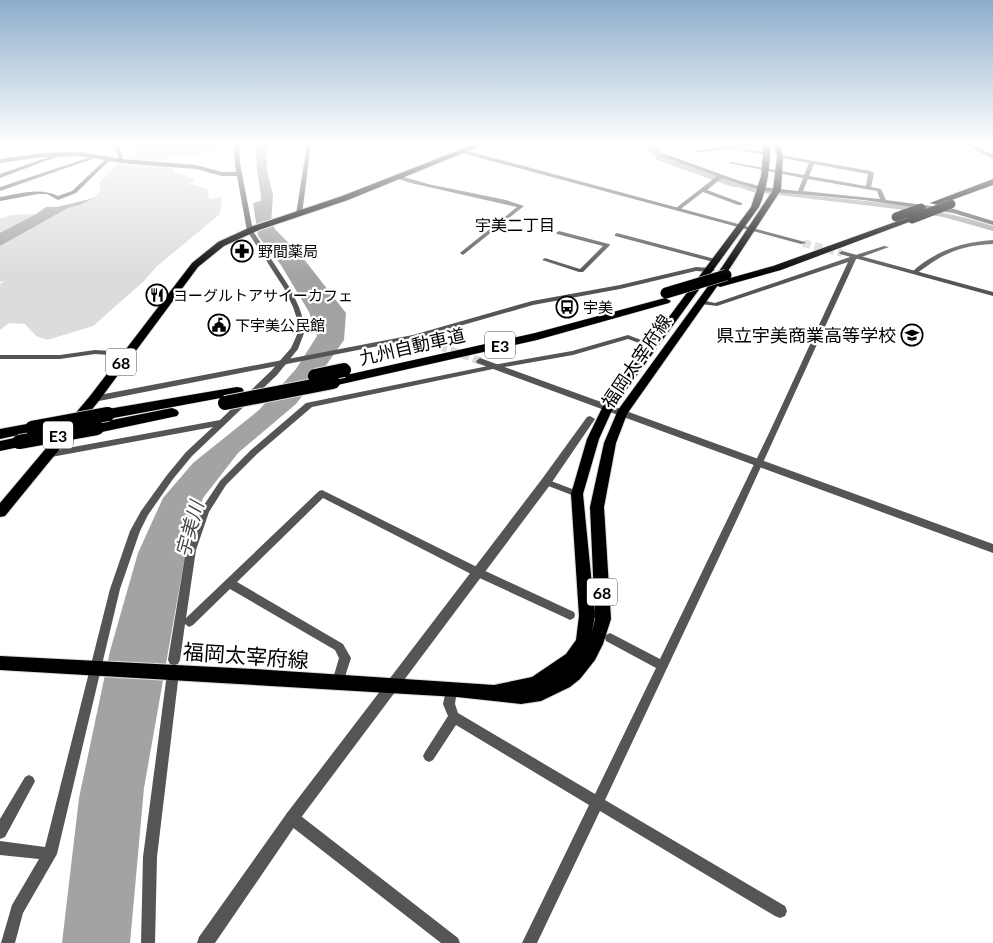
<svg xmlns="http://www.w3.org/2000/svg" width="993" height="943" font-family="Lato,'Noto Sans JP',sans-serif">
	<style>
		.green { fill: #dcdcdc }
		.water { fill: #a3a3a3 }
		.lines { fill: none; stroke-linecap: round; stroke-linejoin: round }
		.river { fill: #a3a3a3; fill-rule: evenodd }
		.tertiary-tunnel { stroke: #d9d9d9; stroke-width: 8; stroke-dasharray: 8 4; stroke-linecap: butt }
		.primary-casing { stroke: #dbdbdb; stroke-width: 2 }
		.motorway-casing { stroke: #dbdbdb; stroke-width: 1 }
		.minor { fill: #555; fill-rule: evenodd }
		.tertiary { fill: #555; fill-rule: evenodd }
		.primary { fill: #000; fill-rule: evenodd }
		.motorway { fill: #000; fill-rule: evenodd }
		.motorway-bridge-far2-casing { stroke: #dbdbdb; stroke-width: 9; stroke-linecap: butt }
		.motorway-bridge-far1-casing { stroke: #dbdbdb; stroke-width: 12; stroke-linecap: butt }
		.motorway-bridge-casing { stroke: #dbdbdb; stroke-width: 16; stroke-linecap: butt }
		.motorway-bridge-far2 { stroke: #000; stroke-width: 9 }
		.motorway-bridge-far1 { stroke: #000; stroke-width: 11 }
		.motorway-bridge { stroke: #000; stroke-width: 14 }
		.labels { text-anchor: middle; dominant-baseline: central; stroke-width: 4.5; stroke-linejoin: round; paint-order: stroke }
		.far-poi-label { font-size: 15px; fill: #000; stroke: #fff; text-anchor: start }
		.far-neighbourhood-label { font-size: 16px; fill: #000; stroke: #fff }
		.shield { fill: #fff; stroke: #4c4c4c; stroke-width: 1 }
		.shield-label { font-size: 16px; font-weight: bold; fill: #000 }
		.poi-label { font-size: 18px; fill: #000; stroke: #fff; text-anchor: end }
		.street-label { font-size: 18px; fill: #000; stroke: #fff }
		.water-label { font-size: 19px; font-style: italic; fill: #444; stroke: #fff }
		.near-street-label { font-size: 21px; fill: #000; stroke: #fff }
	</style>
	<rect width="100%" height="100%" fill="#fff"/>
	<path class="green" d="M140,144h81v3l-23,7 -31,4 -1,3 -37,-1 12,-10z
		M117,164l60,2 -3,2v4l21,7 -6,5 18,5 2,10 13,-2 -2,17 -64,53 -13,15 -50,44 -46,14 -11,-4 -11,-12 -16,-1 -9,7v-46l5,-3 -5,1v-36l68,-38c14,-3 23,-7 33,-17l-2,-8z
		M36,214l-34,19h-2v-14l11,-4z"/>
	<path class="water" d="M713,175c59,20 112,21 172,28 37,4 73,12 108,23v5l-50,-14 -46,-8 -144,-17 -41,-14z
		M94,198l-14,7 -12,3 -68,38v-13l36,-19 10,-7h11z
		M271,198l-1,20 5,11 28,29 43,55 -2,27 -17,24 -31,40 -58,49 -35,45 -19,64 -40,226 -14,155h-68l17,-145 31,-147 28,-98 25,-55 30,-35 66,-53 37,-41 21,-33 -8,-24 -28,-47 -23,-29 -5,-33z"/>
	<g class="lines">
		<path class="river" d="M256,144h10l1,27 6,24 -2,29 -6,4 -6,-4 2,-29 -4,-24z
			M643,144h11l11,12 78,29 -2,2h-8l-76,-27z"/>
		<path class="tertiary-tunnel" d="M803,243l39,10
			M428,342l52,19"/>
		<g class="primary-casing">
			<path id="primary" d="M475,144h10l-137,56 -89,30 -35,16 -26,21 -100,135 -93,114 -5,1v-14l90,-107 102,-133 26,-21 35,-16 89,-30z
				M764,144h6c0,22 -2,43 -11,63l-146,201 -14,31 -16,55 12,122 -3,16 3,-13 -5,-112 14,-64 14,-33 104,-143 51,-77 4,-34 -3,-12h6l3,12 -2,34 -51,78 -103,146 -11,29 -12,64 7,112 -8,25 -8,16 -15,19 -10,8 -29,14 -20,3 -64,-7 -457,-27v-14l253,13 241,16 38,-8 34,-23 10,-14 3,-24 -8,-122 16,-55 17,-35 147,-197 10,-31z"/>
		</g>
		<g class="motorway-casing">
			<path id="motorway" d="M993,179v6l-55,20 -8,-2z
				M909,217l8,2 -136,51 -61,17 -6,-3 2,-2 57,-16z
				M665,298l6,3 -2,2 -132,37 -204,46 -7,-4 7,-4 202,-45z
				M237,387l5,1 2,3 -2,3 -134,25 -7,-5 7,-5z
				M172,408l5,2 2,3 -2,3 -80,17 -7,-5 7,-5z
				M32,423l5,2 2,3 -2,3 -37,8v-10z
				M19,437l5,1 2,4 -2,4 -24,5v-10z"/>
		</g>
		<path class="minor" d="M114,144h4l6,18 -4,-1z
			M307,144h4l-9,70 -3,2 -3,-2z
			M750,144h17l-72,9 -2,-1 2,-1z
			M745,149l22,4 2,1 -2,1 -24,-4v-2z
			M60,153l4,1 -64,24v-4z
			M661,154h4l75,27 23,6 35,4 5,-13 -74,-15 2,-1 73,13 5,-12 -31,-6v-1l2,-1 91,16 3,2 -3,14 10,2 5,11 68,9 39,12v4l-40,-12 -89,-13 -101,-9 -41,-13 -15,12 35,13v2h-4l-35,-13 -25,19 -3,-2 1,-1 41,-32 -56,-20zM814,164l54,10 -2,12 -57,-10zM808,179l69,12 3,8 -77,-8z
			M94,156l4,1 -98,34v-4z
			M107,158l4,1 -35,34 -18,7 -11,-6h-9l-38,7v-4c20,-3 39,-10 58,-1l14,-5z
			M397,175l31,9 78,16 18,6 -61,49 -3,-2 1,-1 56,-45 -106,-24 -16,-5 -1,-1z
			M250,229l3,2 37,57 9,19 7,21 -8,21 -21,26 -85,81 -19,23 -25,36 -8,16 -20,58 -63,265 -34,59 -8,30h-14l11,-38 27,-46 -39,-4v-14l45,6 65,-258 20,-58 11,-20 26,-36 19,-23 27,-25 -167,31 -4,-3 4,-3 174,-32 51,-49 20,-23 9,-20 -7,-21 -9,-19 -37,-57z
			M559,231l50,13 1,1 -27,27h-4l-37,-12 3,-2 35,11 23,-23 -46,-12 -1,-1z
			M617,233l102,27 1,1 -3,2 -102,-27v-2z
			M993,240v4c-35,2 -49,9 -77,30l-5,-1c23,-22 51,-31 82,-33z
			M884,246l5,1 -33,12 -117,256 -134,285 180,106 2,5 -2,5 -5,2 -5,-2 -175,-105 -63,132h-15l67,-138 -133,-80 -23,35 -4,2 -4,-2 -2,-4 2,-4 23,-36 -5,-12 4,-19 4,-1 4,1 2,4 -2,15 3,9 137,81 61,-126 -50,-27 -1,-3 1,-3 4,-2 4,2 46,24 111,-230 77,-167 -131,44 -16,-2 -3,-2 3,-2 14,3 135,-46 2,-2h4z
			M628,335l29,11 -4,2 -25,-9 -55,16 -80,14 -181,38 -55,47 -31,31 -17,27 -13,38 -10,68 133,-127 3,-1 159,79 93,43 1,3 -1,3 -4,2 -4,-2 -93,-43 -150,-77 -86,84 106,62 8,14 -9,28 -4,1 -4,-1 -2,-4 7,-24 -4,-8 -105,-61 -37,36 -4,2 -4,-3 -5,36 -2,4 -4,1 -4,-1 -2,-4 18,-110 14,-39 20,-30 31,-31 55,-47 187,-38 79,-14z
			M95,350l31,2 4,2 -4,2 -31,-2 -35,5h-60v-4h60z
			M546,479l34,13 2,2 -2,2 -3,1 -34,-13 -1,-2 1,-2z
			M172,676l4,1 2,4 -21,176 -2,86h-14l2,-86 23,-176 2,-4z
			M29,775l4,2 2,4 -2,4 -28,52 -5,2v-20l25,-42z
			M292,811l5,2 161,125 2,5h-19l-154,-120 -2,-5 2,-5z"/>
		<path class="tertiary" d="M233,144h6l1,19 13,68 -3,2 -3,-2 -10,-55h-15l-26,-7 -74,-6 -42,-7 -38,1 -42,6v-4l42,-6 38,-1 42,7 74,6 26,7h14z
			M965,144h7l21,11v4z
			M464,150l341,92 1,1 -5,1 -339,-91v-2z
			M842,251l151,41v4l-153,-42 -1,-1z
			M696,267l15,1 4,2 -4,2 -15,-1 -76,18 -87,16 -119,34 -320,63 -4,-3 4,-3 319,-61 119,-34 88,-16z
			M480,358l513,186v9l-516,-190 -1,-2z
			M590,416l5,3 -45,66 -253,338 -82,120h-18l2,-6 88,-124 255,-334 45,-62z"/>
		<use href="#primary" class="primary"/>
		<use href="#motorway" class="motorway"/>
		<g class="motorway-bridge-far2-casing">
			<path id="motorway-bridge-far2" d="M896,217l25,-9
				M912,219l39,-15"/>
		</g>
		<g class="motorway-bridge-far1-casing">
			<path id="motorway-bridge-far1" d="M666,293l60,-18"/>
		</g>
		<g class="motorway-bridge-casing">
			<path id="motorway-bridge" d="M315,376l29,-6
				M225,403l108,-21
				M32,428l76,-14
				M19,442l78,-14"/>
		</g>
		<use href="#motorway-bridge-far2" class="motorway-bridge-far2"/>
		<use href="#motorway-bridge-far1" class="motorway-bridge-far1"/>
		<use href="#motorway-bridge" class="motorway-bridge"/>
	</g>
	<linearGradient id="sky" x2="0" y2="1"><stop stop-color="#8cadcc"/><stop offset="0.52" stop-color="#fff"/><stop offset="1" stop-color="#fff" stop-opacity="0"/></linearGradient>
	<rect width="993" height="276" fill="url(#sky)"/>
	<defs>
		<g id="pharmacy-ring" transform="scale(1.125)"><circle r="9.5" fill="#fff" stroke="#000" stroke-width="1.5"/><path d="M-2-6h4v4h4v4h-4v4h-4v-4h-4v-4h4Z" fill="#000"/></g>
		<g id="restaurant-ring" transform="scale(1.125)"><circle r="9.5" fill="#fff" stroke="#000" stroke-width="1.5"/><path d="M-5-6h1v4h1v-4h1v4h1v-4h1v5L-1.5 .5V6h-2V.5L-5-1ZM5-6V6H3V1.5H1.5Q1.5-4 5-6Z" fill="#000"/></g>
		<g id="bus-ring" transform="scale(1.125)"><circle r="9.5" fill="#fff" stroke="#000" stroke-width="1.5"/><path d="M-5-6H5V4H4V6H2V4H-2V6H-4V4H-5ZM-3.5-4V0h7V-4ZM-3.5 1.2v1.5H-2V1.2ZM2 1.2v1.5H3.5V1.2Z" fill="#000"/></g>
		<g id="civic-ring" transform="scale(1.125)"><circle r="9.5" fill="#fff" stroke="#000" stroke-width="1.5"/><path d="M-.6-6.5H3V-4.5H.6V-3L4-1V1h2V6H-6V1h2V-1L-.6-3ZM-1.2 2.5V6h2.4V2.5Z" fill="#000"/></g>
		<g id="school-ring" transform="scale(1.125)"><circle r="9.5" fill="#fff" stroke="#000" stroke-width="1.5"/><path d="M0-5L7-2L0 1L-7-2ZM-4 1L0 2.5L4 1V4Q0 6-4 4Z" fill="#000"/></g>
	</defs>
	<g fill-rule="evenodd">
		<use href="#pharmacy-ring" x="242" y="251"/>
		<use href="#restaurant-ring" x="157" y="295"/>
		<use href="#bus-ring" x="567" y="307"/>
		<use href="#civic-ring" x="219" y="325"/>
		<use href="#school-ring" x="912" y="335"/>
	</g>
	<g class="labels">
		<g class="far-poi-label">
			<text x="258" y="251">野間薬局</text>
			<text x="173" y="295">ヨーグルトアサイーカフェ</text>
			<text x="583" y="307">宇美</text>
			<text x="235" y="325">下宇美公民館</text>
		</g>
		<g class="far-neighbourhood-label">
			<text x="515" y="224">宇美二丁目</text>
		</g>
		<g class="shield">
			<rect x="485" y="331.5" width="30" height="27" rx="4"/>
			<rect x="106" y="348.5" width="30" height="27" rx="4"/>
			<rect x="43" y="421.5" width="30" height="27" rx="4"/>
			<rect x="587" y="578.5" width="30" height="27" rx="4"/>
		</g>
		<g class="shield-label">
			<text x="500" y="345">E3</text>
			<text x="121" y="362">68</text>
			<text x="58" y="435">E3</text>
			<text x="602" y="592">68</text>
		</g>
		<g class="poi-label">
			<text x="896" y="335">県立宇美商業高等学校</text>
		</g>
		<g class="street-label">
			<text transform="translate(412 346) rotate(-13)">九州自動車道</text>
			<text transform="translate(636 361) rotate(-56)">福岡太宰府線</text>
		</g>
		<g class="water-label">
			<text transform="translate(189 529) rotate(-75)">宇美川</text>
		</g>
		<g class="near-street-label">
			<text transform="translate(246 655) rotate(4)">福岡太宰府線</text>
		</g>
	</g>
</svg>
